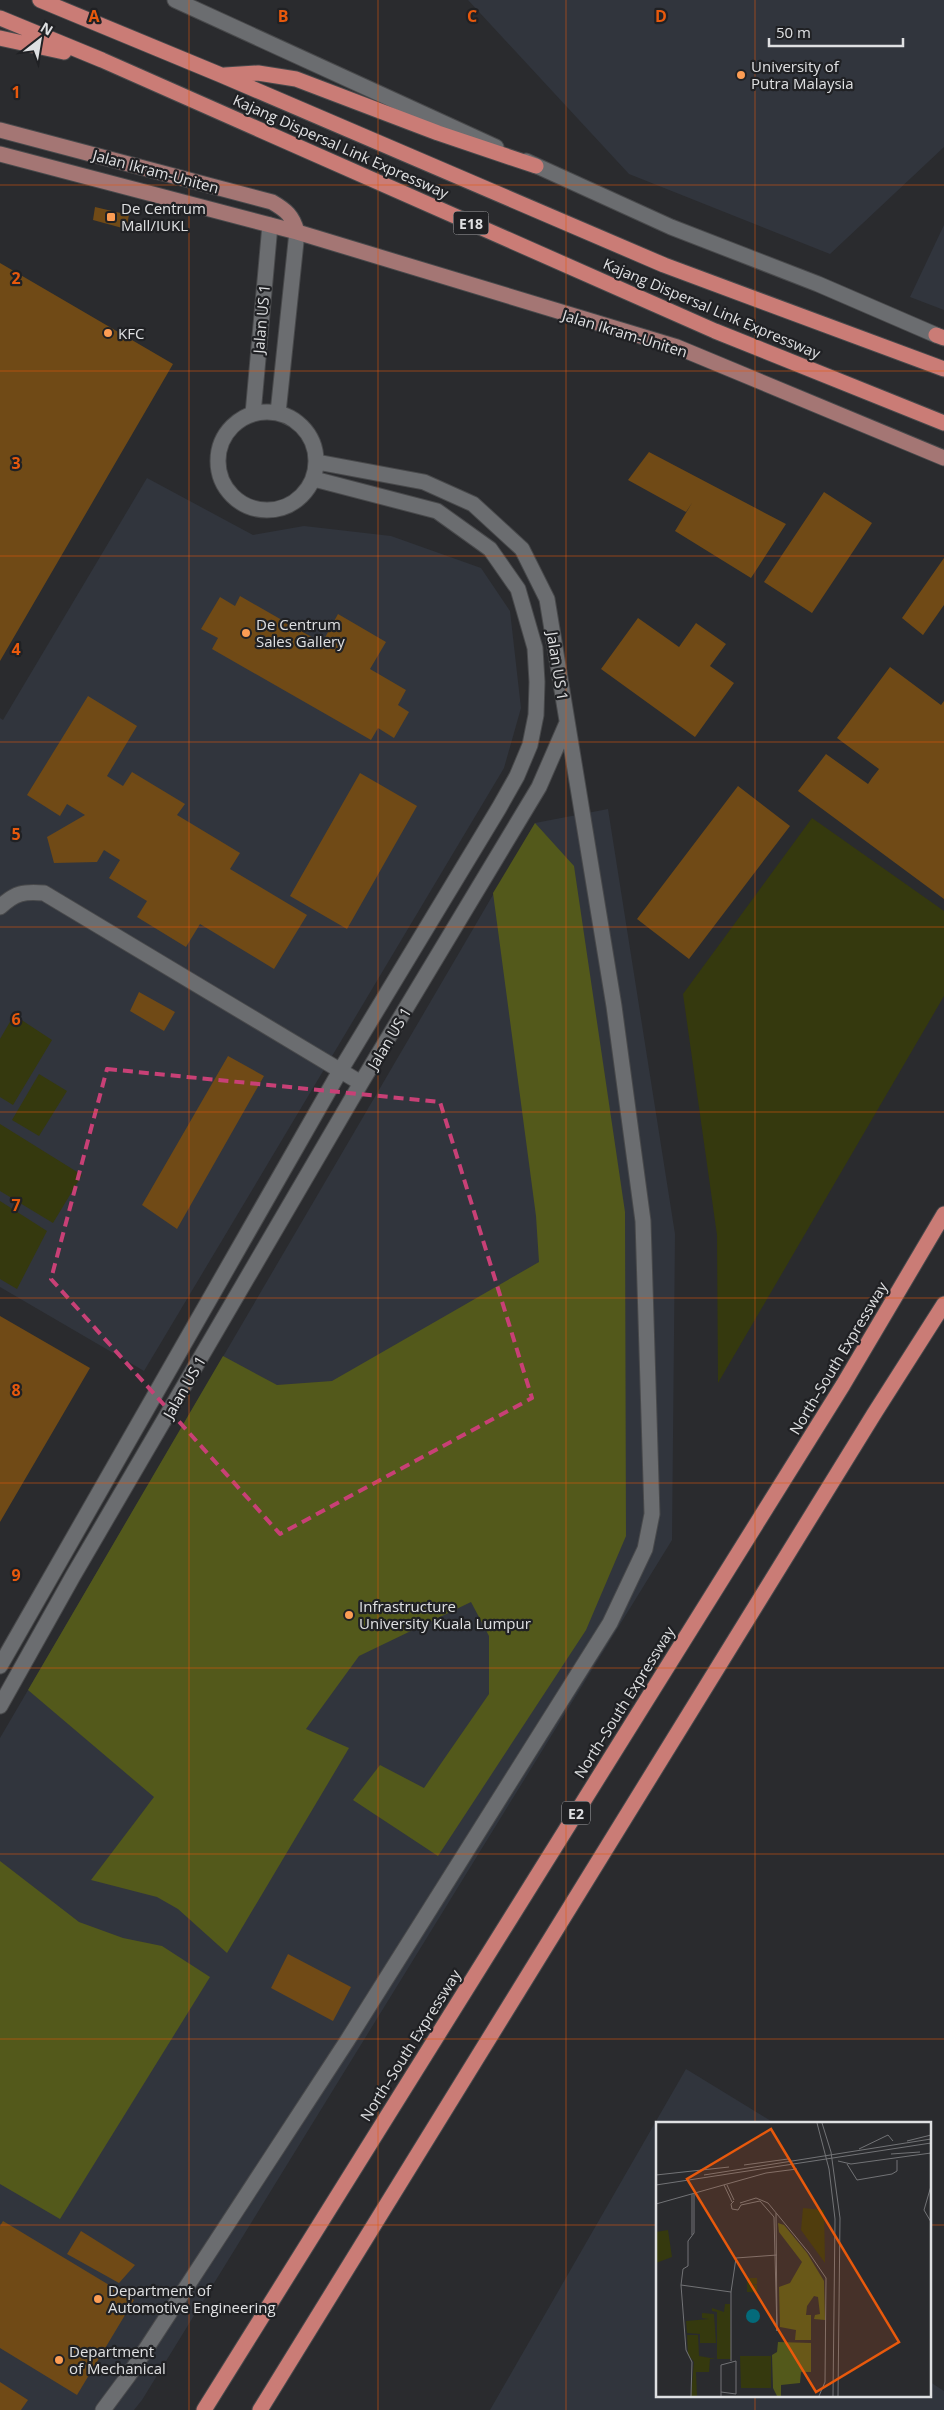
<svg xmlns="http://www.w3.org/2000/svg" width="944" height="2410" font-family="'Open Sans',sans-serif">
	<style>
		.built { fill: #31353d }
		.green { fill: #35390e }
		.forest { fill: #53591b }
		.building { fill: #704a16 }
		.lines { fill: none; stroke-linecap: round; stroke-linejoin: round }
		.minor-casing { stroke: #48494b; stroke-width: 17 }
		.major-casing { stroke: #48494b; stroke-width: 17 }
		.highway-casing { stroke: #48494b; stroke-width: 17 }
		.minor { stroke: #6b6d70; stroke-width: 15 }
		.major { stroke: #a47674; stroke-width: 15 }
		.highway { stroke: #ca7c76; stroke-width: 15 }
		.marked { fill: none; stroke: #c84076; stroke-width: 4; stroke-dasharray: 10 6; stroke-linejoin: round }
		.grid { fill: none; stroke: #e8590c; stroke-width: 1; stroke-opacity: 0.55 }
		.poi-dot { fill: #fc9d54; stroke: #202124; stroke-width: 2 }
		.labels { text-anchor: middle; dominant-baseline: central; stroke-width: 4.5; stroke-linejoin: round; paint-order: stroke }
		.shield { fill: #202124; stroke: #a6a7a9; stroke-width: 1 }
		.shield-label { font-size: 14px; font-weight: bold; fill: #dfe0e2 }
		.poi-label { font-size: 15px; fill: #dfe0e2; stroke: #202124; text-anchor: start }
		.street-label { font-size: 15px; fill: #dfe0e2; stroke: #202124 }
		.inset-road { fill: none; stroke: #727376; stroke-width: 1 }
		.view { fill: #e8590c; fill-opacity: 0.15; stroke: #e8590c; stroke-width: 2.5 }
		.inset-edge { fill: none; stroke: #dfe0e2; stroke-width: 2.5 }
		.grid-label { font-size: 16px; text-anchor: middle; font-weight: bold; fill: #e8590c; stroke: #202124; stroke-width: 4.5; stroke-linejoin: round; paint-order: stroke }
	</style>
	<rect width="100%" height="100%" fill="#2a2b2e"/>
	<path class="built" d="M468,0h476v147l-114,107 -201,-80z
		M944,225v85l-34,-13z
		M147,478l106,57 51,-9 87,10 90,32 29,43 11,97 -17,60 -360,603 -144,-84v-569l3,2z
		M608,809l67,425 -3,306 -530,860 -8,10h-134v-672l535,-915z
		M686,2069l90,55h-118v272h272v-14l14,9v19h-454z"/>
	<path class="green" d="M812,818l132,93v85l-226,387 -1,-148 -34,-241z
		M14,1015l38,25 -39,65 -13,-8v-58z
		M39,1074l28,17 -28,45 -27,-16z
		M0,1124l82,51 -29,48 -53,-32z
		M0,1201l47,30 -30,58 -17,-10z"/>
	<path class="forest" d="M535,823l39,43 51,346 1,324 -40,94 -148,226 -85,-56 27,-35 44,23 65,-94v-58l-18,-34 -112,54 -53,73 43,19 -122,205 -49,-44 -21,-12 -66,-17 63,-83 -126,-107 195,-334 54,29 55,-4 207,-119 -3,-46 -43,-323z
		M0,1861l79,61 44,16 39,8 48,31 -150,242 -60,-35z"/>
	<path class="building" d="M95,207l34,8 -3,14 -33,-9z
		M0,263l173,101 -173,297z
		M649,452l137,72 -35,54 -76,-47 17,-28 -6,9 -58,-32z
		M824,492l48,31 -60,90 -48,-31z
		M944,558v47l-21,30 -21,-17z
		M240,596l82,47 16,-29 48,28 -16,27 36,21 -8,15 11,7 -15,26 -16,-10 -7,12 -159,-91 6,-11 -17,-9 19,-32 15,9z
		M638,618l41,29 17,-24 30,21 -16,22 24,17 -39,54 -94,-68z
		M890,667l51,38 3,-4v198l-146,-108 28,-37 42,30 4,-6 7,-9 -42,-31z
		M88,696l49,30 -30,50 16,10 9,-14 53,32 -8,11 63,38 -10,16 77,46 -33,54 -74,-45 -14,23 -49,-30 10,-16 -38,-23 11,-18 -16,-10 -7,12 -43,1 -7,-26 38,-22 -18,-11 -7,12 -33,-21z
		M360,773l57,33 -70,123 -57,-33z
		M738,786l52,40 -101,133 -52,-40z
		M139,992l36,20 -11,19 -34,-20z
		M228,1056l36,20 -87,153 -35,-24z
		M0,1316l90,52 -90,154z
		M288,1954l63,33 -18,34 -62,-33z
		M3,2221l131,79 -57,95 -77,-47v-122z
		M81,2231l54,34 -16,18 -52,-29z
		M0,2382l28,18 -7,10h-21z"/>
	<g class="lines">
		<g class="minor-casing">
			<path id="minor" d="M175,0l321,147
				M526,161l145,66 147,57 118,51
				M218 461a49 49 0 1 1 98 0a49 49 0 1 1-98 0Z
				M278,413l19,-181
				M253,414l17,-189
				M0,907c15,-14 24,-16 44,-14l317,190
				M0,1666l340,-595 159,-263 18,-32 13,-31 6,-30 1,-33 -2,-34 -17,-59 -28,-40 -53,-38 -123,-32
				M0,1706l73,-130 288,-493 178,-296 27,-62
				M103,2410l26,-35 218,-334 263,-418 35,-74 7,-35 -9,-293 -29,-215 -67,-407 -25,-50 -49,-45 -49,-22 -107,-20"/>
		</g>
		<g class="major-casing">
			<path id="major" d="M0,130l272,72c14,8 21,14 25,30
				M0,154l297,78 380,115 267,111"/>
		</g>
		<g class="highway-casing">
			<path id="highway" d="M40,0l181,75 443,190 280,104
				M0,18l102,42 613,271 229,92
				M0,38l64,14
				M225,75l33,-2 38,6 142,54 98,33
				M936,335l8,3
				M204,2410l639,-1025 101,-171
				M260,2410l614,-996 70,-110"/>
		</g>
		<use href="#minor" class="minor"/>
		<use href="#major" class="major"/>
		<use href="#highway" class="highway"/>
	</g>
	<path class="marked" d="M107,1069l333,33 92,296 -252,136 -229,-255z"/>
	<path class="grid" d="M189,0v2410M378,0v2410M566,0v2410M755,0v2124M0,185h944M0,371h944M0,556h944M0,742h944M0,927h944M0,1112h944M0,1298h944M0,1483h944M0,1668h944M0,1854h944M0,2039h944M0,2225h658M930,2225h14M755,2396v14"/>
	<g class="poi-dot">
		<circle cx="741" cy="75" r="5"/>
		<rect x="106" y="212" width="10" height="10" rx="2.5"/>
		<circle cx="108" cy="333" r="5"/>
		<circle cx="246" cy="633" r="5"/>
		<circle cx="349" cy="1615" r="5"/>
		<circle cx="98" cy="2299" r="5"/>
		<circle cx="59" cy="2360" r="5"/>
	</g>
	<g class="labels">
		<g class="shield">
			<rect x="453.5" y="211.5" width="35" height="23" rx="4"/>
			<rect x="562" y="1801.5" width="28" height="23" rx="4"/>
		</g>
		<g class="shield-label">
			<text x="471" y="223">E18</text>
			<text x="576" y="1813">E2</text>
		</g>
		<g class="poi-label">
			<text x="751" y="66">University of<tspan x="751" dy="17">Putra Malaysia</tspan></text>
			<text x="121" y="208">De Centrum<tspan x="121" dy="17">Mall/IUKL</tspan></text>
			<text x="118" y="333">KFC</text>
			<text x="256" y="624">De Centrum<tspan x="256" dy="17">Sales Gallery</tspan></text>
			<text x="359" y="1606">Infrastructure<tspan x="359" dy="17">University Kuala Lumpur</tspan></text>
			<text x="108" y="2290">Department of<tspan x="108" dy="17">Automotive Engineering</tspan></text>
			<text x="69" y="2351">Department<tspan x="69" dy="17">of Mechanical</tspan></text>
		</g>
		<g class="street-label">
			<text transform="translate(341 146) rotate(24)">Kajang Dispersal Link Expressway</text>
			<text transform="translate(156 171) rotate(15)">Jalan Ikram-Uniten</text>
			<text transform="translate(712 308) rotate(23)">Kajang Dispersal Link Expressway</text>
			<text transform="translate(261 319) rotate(-85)">Jalan US 1</text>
			<text transform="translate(625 333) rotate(17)">Jalan Ikram-Uniten</text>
			<text transform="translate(558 666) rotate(81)">Jalan US 1</text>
			<text transform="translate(389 1038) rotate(-59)">Jalan US 1</text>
			<text transform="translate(838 1358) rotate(-59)">North–South Expressway</text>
			<text transform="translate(184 1387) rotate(-60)">Jalan US 1</text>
			<text transform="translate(624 1702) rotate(-58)">North–South Expressway</text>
			<text transform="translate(410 2045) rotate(-58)">North–South Expressway</text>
		</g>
	</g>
	<g transform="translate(656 2122)">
		<rect width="275" height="275" fill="#2a2b2e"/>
		<path d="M147,86l21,2 1,53 -24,-33zM12,108l4,27 -16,6v-31zM91,156h10v6l-8,1h8v7h-10zM69,182h5l1,55h-14v-47l-5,-1v-3l12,4zM46,191l12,1 2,29h-16v-9l-13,-1 -1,-12 23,-2 -7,-1zM31,213h11l1,21 17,3h-6l-1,13h-13l1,24h-6l3,-34 -6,-8zM84,234h31v32h-30z" fill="#35390e"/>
		<path d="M122,101l6,2 23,28 17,28 1,39 -11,-1 1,-4 5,-1 -2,-17 -4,-1 -7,10 -1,9h5v25h-16l1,-10 -16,-3 -1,-40 11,-4 12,-21 -23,-30zM122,220l33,1v29h-10l-1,11 -19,2v11h-4l-4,-8 -1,-33 5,-3z" fill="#53591b"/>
		<path d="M90 194a7 7 0 1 1 14 0a7 7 0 1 1-14 0Z" fill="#046a7a"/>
		<path class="inset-road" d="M161,1l12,46 6,50 -2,177M166,1l9,29 9,66 -2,178M251,19l24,-6M203,27l29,-14 5,6M235,32l29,-2M182,39l13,3 80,-11M191,42l10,16 35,-6 5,-3v-11M88,43l44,-6M0,53l73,-8M48,53l227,-36M0,63l275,-42M68,63l8,17M71,63l7,15M275,64l-7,24 7,12M36,72v41M78,79l-3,3 1,5 6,1 3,-5M84,81l16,-5 12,5 41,50 17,25 -1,104 -6,14M0,82l110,-31 31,-4M85,83l19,-4 14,16 3,114M120,91l1,118M25,163l50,7M75,239v-69l5,-34 41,-3M65,270l15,2v-33l-15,4v31M35,274l1,-34 -6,-12 -5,-65 2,-16 5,-3v-25l6,-8v-39"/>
		<path class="view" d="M115,7l128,213 -83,50 -129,-213z"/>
		<rect width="275" height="275" class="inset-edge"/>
	</g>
	<g class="grid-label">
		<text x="94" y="22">A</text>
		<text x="283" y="22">B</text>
		<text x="472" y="22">C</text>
		<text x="661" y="22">D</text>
		<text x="16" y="98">1</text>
		<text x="16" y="284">2</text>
		<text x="16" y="469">3</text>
		<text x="16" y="655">4</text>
		<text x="16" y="840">5</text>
		<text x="16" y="1025">6</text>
		<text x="16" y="1211">7</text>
		<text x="16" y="1396">8</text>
		<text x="16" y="1581">9</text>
	</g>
	<g transform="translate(40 40) rotate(31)" stroke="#202124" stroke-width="4" paint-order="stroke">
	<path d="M0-4L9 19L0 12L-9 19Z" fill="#dfe0e2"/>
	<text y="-8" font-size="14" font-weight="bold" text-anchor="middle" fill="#dfe0e2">N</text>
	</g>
	<path d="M769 38v8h134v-8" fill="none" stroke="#dfe0e2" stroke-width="2.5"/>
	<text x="776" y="38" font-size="15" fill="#dfe0e2" stroke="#202124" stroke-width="4" paint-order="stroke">50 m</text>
</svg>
